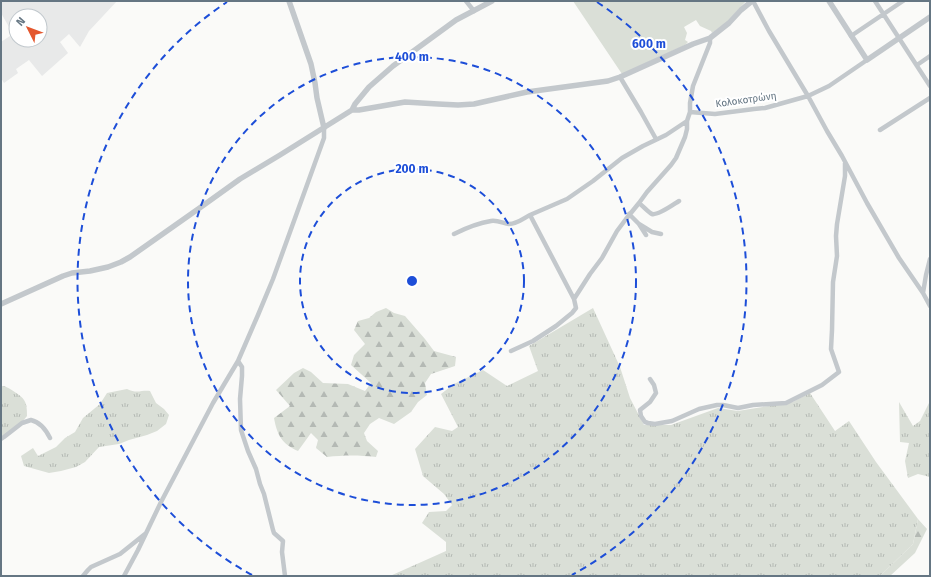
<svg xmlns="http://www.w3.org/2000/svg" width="931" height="577" font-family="'Fira Sans',sans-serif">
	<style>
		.built { fill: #e8e9e9; fill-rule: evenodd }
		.grass { fill: url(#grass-tufts) }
		.forest { fill: url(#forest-firs) }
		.garden { fill: #dadfd7 }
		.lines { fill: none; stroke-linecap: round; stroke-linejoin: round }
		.minor { stroke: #c3c8cc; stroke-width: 4.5 }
		.tertiary { stroke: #c3c8cc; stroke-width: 5.5 }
		.ring { fill: none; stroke: #1d4ed8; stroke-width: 2; stroke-dasharray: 7 5 }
		.labels { text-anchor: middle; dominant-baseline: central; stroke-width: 4; stroke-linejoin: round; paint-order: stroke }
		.street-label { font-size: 10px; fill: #657683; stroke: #fff }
		.centre { fill: #1d4ed8; stroke: #fff; stroke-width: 2 }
		.ring-label { font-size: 12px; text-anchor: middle; font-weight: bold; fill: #1d4ed8; stroke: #fff; stroke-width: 4; stroke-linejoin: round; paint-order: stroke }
	</style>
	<defs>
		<pattern id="grass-tufts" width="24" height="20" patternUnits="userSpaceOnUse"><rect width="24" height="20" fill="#dadfd7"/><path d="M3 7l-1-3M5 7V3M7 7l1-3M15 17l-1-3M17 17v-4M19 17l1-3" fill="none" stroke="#b4b9b4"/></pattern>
		<pattern id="forest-firs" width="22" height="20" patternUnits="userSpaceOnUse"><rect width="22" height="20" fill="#dadfd7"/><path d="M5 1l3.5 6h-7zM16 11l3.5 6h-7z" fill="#b4b9b4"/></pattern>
	</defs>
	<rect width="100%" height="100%" fill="#fafaf8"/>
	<path class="built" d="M1,1h116l-28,30 -9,16 -11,-13 -9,8 8,11 -26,23 -13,-16 -13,9 2,4 -14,10 -3,-5v-36l12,-8 -12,-21zM16,16h24v24h-24z"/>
	<path class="grass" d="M593,308l27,59 10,31 14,27h27l47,-17 20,3 55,-9 17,-9 25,38 14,-10 27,41 42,57 -5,25 -33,32h-490l56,-25v-9l-24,-19 7,-11 17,-1 6,-6 -8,-11 -21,-18 -8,-27 20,-22 17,4 6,-4 -17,-33 13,-10 29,-14 24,16 31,-15 -9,-25z
		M4,386c5,2 17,9 20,14 3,4 3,11 3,16l-4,5 -22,17v-51z
		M127,389c10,5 14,1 23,2l6,12 8,6 5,6 -3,9 -9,7 -10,4 -18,5 -10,4 -20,3 -14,15 -9,5 -15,4 -12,2 -25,-7 -3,-10 12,-8 5,8 18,-9 9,-9 10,-6 8,-14 17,-14 7,-11z
		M930,401v76l-12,-3 -10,4 -3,-17 4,-18 -9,-1 -1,-40 14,24 7,-5z"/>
	<path class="forest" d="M386,308l8,5 11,3 20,23 9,12 22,6 -1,9 -24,8 -6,9 2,12 -9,7 -7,10 -17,12 -15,-6 -9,6 -6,9 3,8 11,10 -2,6c-17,-2 -32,-2 -49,0l-11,-9 2,-8 -7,-7 -13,18c-16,-7 -21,-16 -24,-33l16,-12 -14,-16 18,-17 9,-5 8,4 12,11 25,1 17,7 6,-8 -20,-18 3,-10 11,-11 -11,-14 4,-9 11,-3 7,-6z
		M918,519l9,10 -12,24 -25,23h-10l33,-32z"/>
	<path class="garden" d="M573,1h173l-19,21 -15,11 -1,-2 -11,-5 -4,-6 -12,7 3,6 -2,7 3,2 -3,3 -63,29z"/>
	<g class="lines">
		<path class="minor" d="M466,1l8,10
			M753,1l16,30 39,65 19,35 15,25 25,47 32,55 24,35 7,13
			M875,1l55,85
			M851,36l52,-35
			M710,38v5l-17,43 -3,17v9l25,2 39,-5 11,-1 43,-12 21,-10 38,-26
			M917,65l13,-9
			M620,77l21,35 15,27
			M880,130l50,-32
			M639,203c4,3 10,10 13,11 6,2 22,-10 27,-13
			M629,214l10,10 7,11
			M639,224l13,8 9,2
			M454,234c12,-6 24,-11 37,-13 6,-1 12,2 18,3 8,0 15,-6 21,-9
			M923,293l3,-18 4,-16
			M574,299l-44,-84 37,-16 26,-18 29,-23 21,-12 23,-11 21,-14
			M511,351l22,-10 23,-15 16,-13 4,-5 -2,-9 16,-25 12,-16 15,-27 9,-12 13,-16 8,-11 24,-27 5,-7 9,-21 2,-8v-8l3,-9
			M238,361l4,6v9l-2,23 1,31 7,21 8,18 4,15 4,10 9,36 1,3 9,8 -1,11 3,24
			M650,379l4,6 2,8 -6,9 -10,8 1,6 4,6 3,1 7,1 17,-3 27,-12 18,-4h6l15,3 15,-3 33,-2 36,-18 17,-13 -8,-23 1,-19 1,-48 4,-26 -1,-20 1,-12 8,-48v-13
			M1,439l3,-2 18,-14 9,-3c9,2 15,10 19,18
			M83,576l5,-6 3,-3 29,-13 25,-20
			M124,576l14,-26 23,-48 52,-99 25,-42 20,-46 15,-36 51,-141v-10"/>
		<path class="tertiary" d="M289,1l22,63 4,19 2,15 7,30
			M829,1l38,59 63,-43
			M352,110l3,-6 14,-17 24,-21 63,-46 36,-19
			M1,304l62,-28 9,-3 18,-2 18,-4 13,-5 9,-5 71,-50 39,-28 40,-24 72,-45h7l46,-8 33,2 20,1 16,-1 53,-12 81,-11 12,-4 73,-33 17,-6 19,-15 12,-13 11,-9"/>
	</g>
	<g class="ring">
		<circle cx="412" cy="281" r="112"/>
		<circle cx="412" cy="281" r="224"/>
		<path d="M252 575A335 335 0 0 1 227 2M597 2A335 335 0 0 1 572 575"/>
	</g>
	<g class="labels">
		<g class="street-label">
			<text transform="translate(746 100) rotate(-8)">Κολοκοτρώνη</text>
		</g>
	</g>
	<circle cx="412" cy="281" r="6" class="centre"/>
	<g class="ring-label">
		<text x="649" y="48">600 m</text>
		<text x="412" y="61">400 m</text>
		<text x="412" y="173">200 m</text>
	</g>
	<rect width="931" height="577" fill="none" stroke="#657683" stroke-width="4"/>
	<g transform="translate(28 28) rotate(312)"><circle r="19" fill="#ffffff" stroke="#c1c8cd"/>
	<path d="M0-3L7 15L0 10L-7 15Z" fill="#e4572e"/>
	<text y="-6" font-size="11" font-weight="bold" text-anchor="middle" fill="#657683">N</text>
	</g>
</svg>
